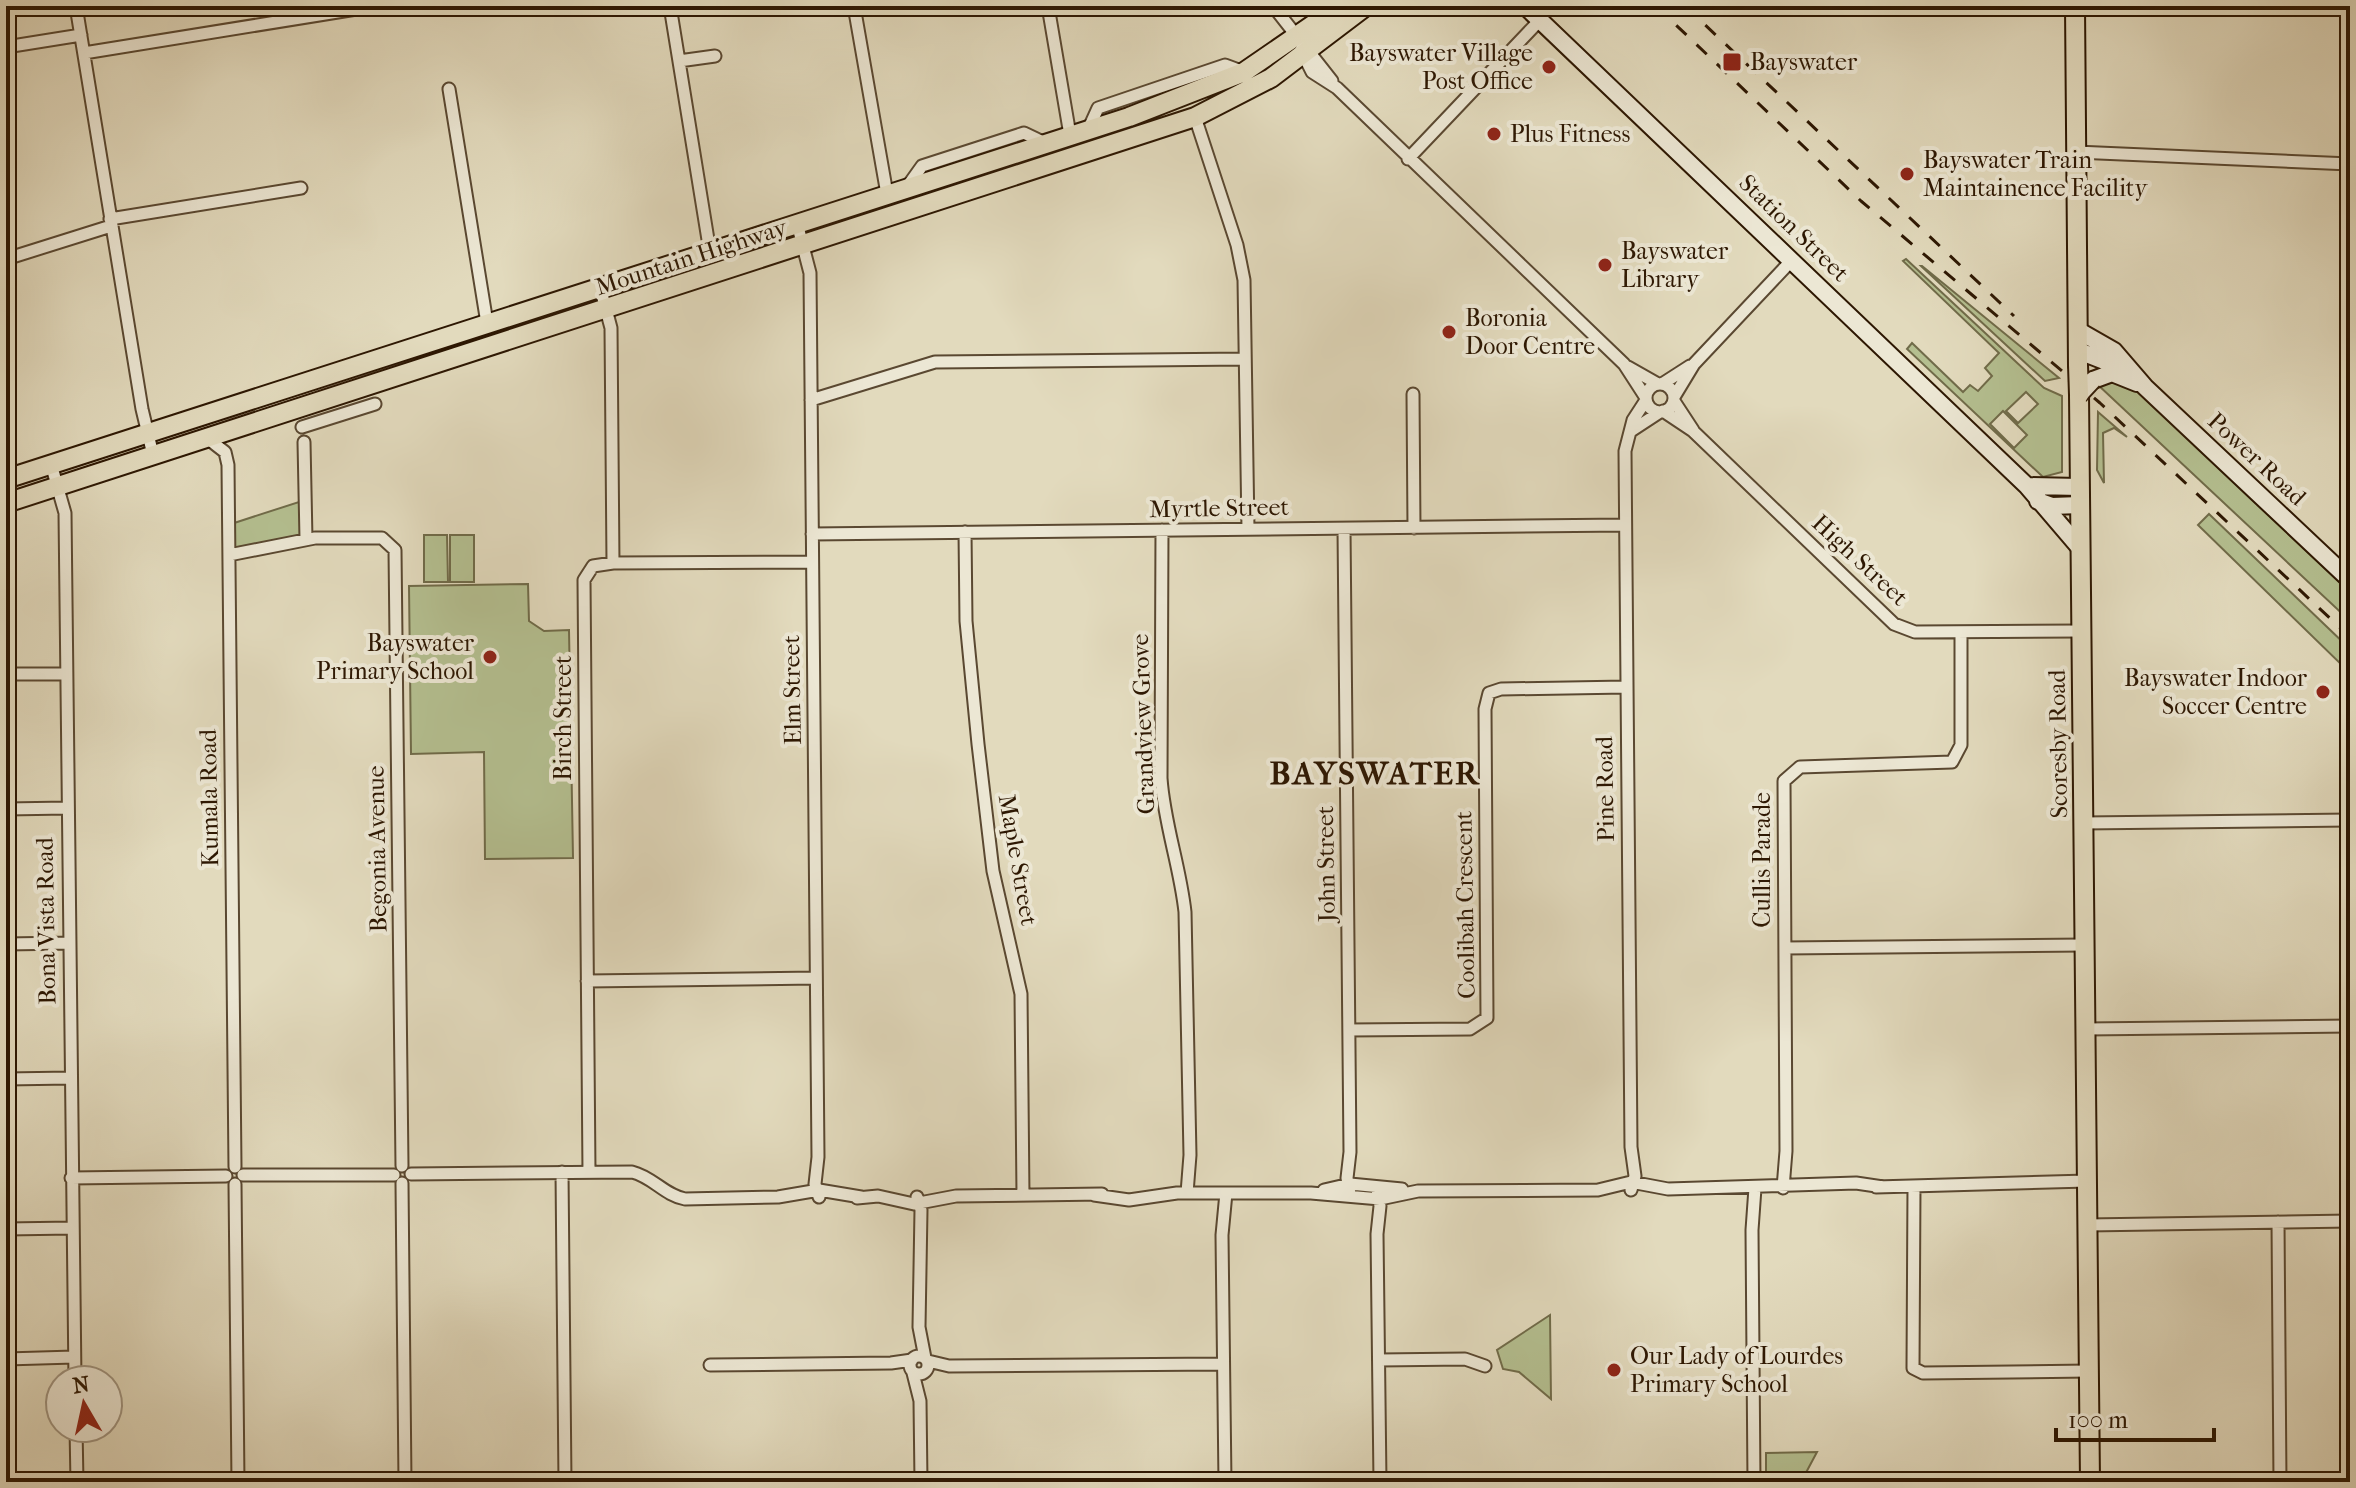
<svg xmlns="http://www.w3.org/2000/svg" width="2356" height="1488" font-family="'IM FELL French Canon',serif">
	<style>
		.green { fill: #b4bf90; stroke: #706b49; stroke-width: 2; fill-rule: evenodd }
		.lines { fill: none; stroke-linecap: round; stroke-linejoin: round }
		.minor-casing { stroke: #5a4831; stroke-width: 15 }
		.secondary-casing { stroke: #2d1702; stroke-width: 20 }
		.primary-casing { stroke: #2d1702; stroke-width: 22 }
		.minor { stroke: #ece7d4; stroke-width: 11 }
		.secondary { stroke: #ece7d4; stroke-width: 16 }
		.primary { stroke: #e2dabd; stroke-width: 18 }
		.rail { stroke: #2d1702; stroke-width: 3; stroke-dasharray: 14 14; stroke-linecap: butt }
		.secondary-bridge-casing { stroke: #2d1702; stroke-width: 20; stroke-linecap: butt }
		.primary-bridge-casing { stroke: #2d1702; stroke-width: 22; stroke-linecap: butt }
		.secondary-bridge { stroke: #ece7d4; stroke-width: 16 }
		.primary-bridge { stroke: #e2dabd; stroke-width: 18 }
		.poi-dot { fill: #8f2418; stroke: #ece7d4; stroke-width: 3 }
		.labels { text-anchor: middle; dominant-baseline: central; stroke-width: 8; stroke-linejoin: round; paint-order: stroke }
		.poi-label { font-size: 24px; fill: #2d1702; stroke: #ece7d4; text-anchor: start }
		.street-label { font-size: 24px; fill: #2d1702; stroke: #ece7d4 }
		.district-label { font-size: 32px; font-weight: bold; letter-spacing: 2px; fill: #2d1702; stroke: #ece7d4 }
	</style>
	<rect width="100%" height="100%" fill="#e2dabd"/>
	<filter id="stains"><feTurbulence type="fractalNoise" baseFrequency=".0025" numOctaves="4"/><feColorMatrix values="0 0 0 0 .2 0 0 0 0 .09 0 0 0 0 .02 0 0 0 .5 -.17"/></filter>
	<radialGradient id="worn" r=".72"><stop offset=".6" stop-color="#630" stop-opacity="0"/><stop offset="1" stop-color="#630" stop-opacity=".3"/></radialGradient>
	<path class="green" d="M1906,259l138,129 18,8v76l-19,5 -136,-128 5,-6 51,49 7,-7 8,6 14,-15 -7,-8 14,-15 -96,-92zM2026,392l12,12 -20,19 -12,-12zM2003,411l24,24 -13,13 -24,-24z
		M1921,266h1l137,112 -14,3z
		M2109,378l25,10 216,204v29l-253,-237z
		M2098,412l29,25 -13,-9 -11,5 1,50 -7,-13z
		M305,500l1,39 -77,16 -1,-30z
		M2209,514l141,135v24l-152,-148z
		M424,535h23l1,47h-24z
		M450,535h24v47h-24z
		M528,584l1,37 15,10 25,-1 4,228 -88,1 -1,-107 -73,2 -2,-168z
		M1550,1315l1,84 -32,-27 -16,-3 -6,-19z
		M1817,1452l-16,30h-35v-29z"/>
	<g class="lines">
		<g class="minor-casing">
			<path id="minor" d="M76,6l66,403 11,46
				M670,6l40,246
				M854,6l33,188
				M1048,6l22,129
				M1273,6l59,75
				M6,47l75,-12
				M1301,50l11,22 25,16 287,276 22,34
				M84,53l291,-47
				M679,61l36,-5
				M449,89l38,234
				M1195,117l42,128 7,35 4,249
				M1088,130l10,-22 127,-43 19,7
				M2076,152l274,12
				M1408,159l132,-139
				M907,187l15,-21 102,-33 21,10
				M110,219l191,-31
				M797,223l13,50 8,884 -3,27 4,13
				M6,259l105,-33
				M1628,367l30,17
				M1662,384l28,-18
				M1646 398a14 14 0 1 1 28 0a14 14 0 1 1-28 0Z
				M1413,394l1,134
				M1674,397l20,-33 98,-104
				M811,400l124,-38 310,-3
				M1674,401l19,29
				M1663,411l30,20 201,193 21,8 166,-1
				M302,427l73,-23
				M1631,431l29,-19
				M207,438l18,14 3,13 7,702
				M304,442l2,97
				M51,464l14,49 10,867
				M1344,529l6,623 -3,26 3,16
				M1162,530l-1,248c3,45 19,88 24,134l5,243 -3,38
				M965,532l1,89 12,123 15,127 28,123 2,201
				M812,534l813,-9
				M229,555l86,-17h67l13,12 7,616
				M613,563l199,-1
				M6,674h60
				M6,809l61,-1
				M2083,823l267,-3
				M6,944l62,-1
				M1785,948l299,-3
				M587,981l229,-3
				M2086,1029l264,-3
				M1349,1030l121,-1 17,-11 -2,-309 4,-16 12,-4 125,-2
				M6,1079l64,-1
				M562,1172l3,310
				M589,1172l-5,-592 9,-14 20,-3 -2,-235 -11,-41
				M411,1174l221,-2c21,5 32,23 53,27l93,-2 41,-7 42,7
				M243,1175h151
				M71,1178l155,-2
				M402,1183l3,299
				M235,1184l3,298
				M1876,1187l211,-6
				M1914,1187l-1,181 10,5 166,-2
				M1783,1188l3,-37 -2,-370 16,-14 152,-5 9,-17v-113
				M1377,1189l3,17 -3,28 3,248
				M1324,1190l26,-6 52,5
				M1631,1190l4,-14 -4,-29 -6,-696 8,-31 13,-20
				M1094,1195l35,5 48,-7h134l69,6 38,-8 180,-1 33,-8 37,7 188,-6 27,4
				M917,1197l4,13 -2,117 6,31
				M857,1198l21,-2 36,8 42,-8 146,-2
				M2278,1222l2,260
				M2087,1225l263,-4
				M6,1229l66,-1
				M910 1365a9 9 0 1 1 18 0a9 9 0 1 1-18 0Z
				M6,1359l68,-2
				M1379,1360l86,-1 20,7
				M928,1361l21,5 273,-2
				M710,1365l181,-2 21,-3
				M913,1373l7,28 1,81
				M76,1428l1,54
				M1225,1482l-3,-247 4,-42
				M1754,1482l-2,-252 3,-42"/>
		</g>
		<g class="secondary-casing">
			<path id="secondary" d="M1525,6l502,480 53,62
				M2079,331l35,20 31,36 205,193
				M2079,351l46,18
				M2093,380l19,-7 25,10
				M2027,486l53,1
				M2038,501l14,5 28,-1"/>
		</g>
		<g class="primary-casing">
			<path id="primary" d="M2075,6l3,359
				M2079,395l11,1087
				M6,479l1123,-362 115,-45 96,-66
				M6,503l1189,-386 76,-39 95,-72"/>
		</g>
		<use href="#minor" class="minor"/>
		<use href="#secondary" class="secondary"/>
		<use href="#primary" class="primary"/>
		<path class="rail" d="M1656,6l205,195 239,202 250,234
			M1685,6l329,310"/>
		<g class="secondary-bridge-casing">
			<path id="secondary-bridge" d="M2079,395l14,-15"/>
		</g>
		<g class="primary-bridge-casing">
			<path id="primary-bridge" d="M2078,365l1,30"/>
		</g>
		<use href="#secondary-bridge" class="secondary-bridge"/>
		<use href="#primary-bridge" class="primary-bridge"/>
	</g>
	<g class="poi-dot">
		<rect x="1722" y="52" width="20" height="20" rx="4"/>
		<circle cx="1549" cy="67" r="8"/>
		<circle cx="1494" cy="134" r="8"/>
		<circle cx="1907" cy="174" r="8"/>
		<circle cx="1605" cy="265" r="8"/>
		<circle cx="1449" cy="332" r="8"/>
		<circle cx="490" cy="657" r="8"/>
		<circle cx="2323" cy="692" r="8"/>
		<circle cx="1614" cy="1370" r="8"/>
	</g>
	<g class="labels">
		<g class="poi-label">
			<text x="1533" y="53" text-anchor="end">Bayswater Village<tspan x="1533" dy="28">Post Office</tspan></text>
			<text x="1750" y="62">Bayswater</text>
			<text x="1510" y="134">Plus Fitness</text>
			<text x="1923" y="160">Bayswater Train<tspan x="1923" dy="28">Maintainence Facility</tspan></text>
			<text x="1621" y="251">Bayswater<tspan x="1621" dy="28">Library</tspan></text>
			<text x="1465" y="318">Boronia<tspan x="1465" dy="28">Door Centre</tspan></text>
			<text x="474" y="643" text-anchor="end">Bayswater<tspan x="474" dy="28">Primary School</tspan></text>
			<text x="2307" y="678" text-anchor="end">Bayswater Indoor<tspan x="2307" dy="28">Soccer Centre</tspan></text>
			<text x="1630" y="1356">Our Lady of Lourdes<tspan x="1630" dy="28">Primary School</tspan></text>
		</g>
		<g class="street-label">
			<text transform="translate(1794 228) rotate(44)">Station Street</text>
			<text transform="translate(691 257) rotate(-18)">Mountain Highway</text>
			<text transform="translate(2257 459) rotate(43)">Power Road</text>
			<text transform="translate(1219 508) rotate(-1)">Myrtle Street</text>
			<text transform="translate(1860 560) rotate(43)">High Street</text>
			<text transform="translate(792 690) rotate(-91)">Elm Street</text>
			<text transform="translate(563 718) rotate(-90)">Birch Street</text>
			<text transform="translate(1143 724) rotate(-92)">Grandview Grove</text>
			<text transform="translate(2058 744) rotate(-91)">Scoresby Road</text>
			<text transform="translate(1605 789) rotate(-91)">Pine Road</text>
			<text transform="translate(209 798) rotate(-91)">Kumala Road</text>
			<text transform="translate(377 849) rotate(-91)">Begonia Avenue</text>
			<text transform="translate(1018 860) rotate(80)">Maple Street</text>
			<text transform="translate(1762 860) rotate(-90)">Cullis Parade</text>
			<text transform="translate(1326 864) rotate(-91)">John Street</text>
			<text transform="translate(1465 905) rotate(-91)">Coolibah Crescent</text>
			<text transform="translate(46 921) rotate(-91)">Bona Vista Road</text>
		</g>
		<g class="district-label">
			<text x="1375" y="773">BAYSWATER</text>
		</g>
	</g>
	<rect width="2356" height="1488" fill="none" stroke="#e2dabd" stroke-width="32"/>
	<rect x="8" y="8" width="2340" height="1472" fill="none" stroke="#2d1702" stroke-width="4"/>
	<rect x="16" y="16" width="2324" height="1456" fill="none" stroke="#2d1702" stroke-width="2"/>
	<g transform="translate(84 1404) rotate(351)"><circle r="38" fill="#ece7d4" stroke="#a09480" stroke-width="2"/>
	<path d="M0-6L14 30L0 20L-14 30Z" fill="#8f2418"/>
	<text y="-12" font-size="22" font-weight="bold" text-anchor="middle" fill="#2d1702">N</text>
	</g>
	<path d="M2056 1428v12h158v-12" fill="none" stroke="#2d1702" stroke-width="4"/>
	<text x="2068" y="1428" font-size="24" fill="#2d1702" stroke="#ece7d4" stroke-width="6" paint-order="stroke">100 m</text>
	<rect width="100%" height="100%" filter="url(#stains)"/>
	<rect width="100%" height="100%" fill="url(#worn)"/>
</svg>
